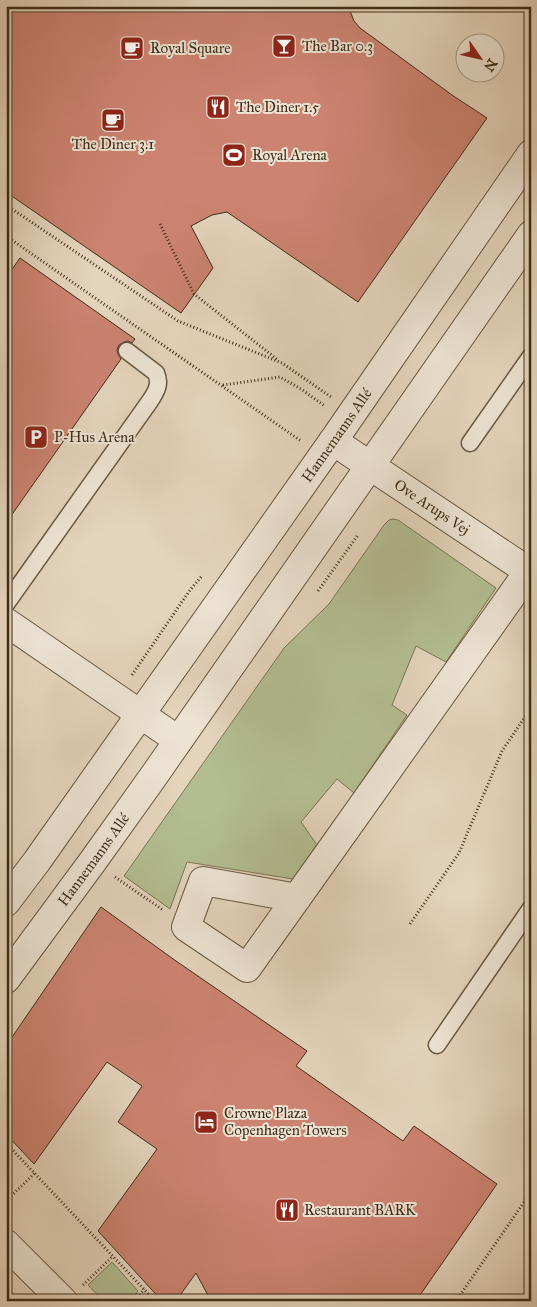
<svg xmlns="http://www.w3.org/2000/svg" width="537" height="1307" font-family="'IM FELL Great Primer',serif">
	<style>
		.green { fill: #b3bd92; stroke: #797554 }
		.building { fill: #cc8371; stroke: #3f2d17 }
		.lines { fill: none; stroke-linecap: round; stroke-linejoin: round }
		.service-casing { stroke: #685740; stroke-width: 19 }
		.minor-casing { stroke: #685740; stroke-width: 30 }
		.tertiary-casing { stroke: #685740; stroke-width: 30 }
		.path { stroke: #3f2d17; stroke-width: 3; stroke-dasharray: 1 2.5; stroke-linecap: butt }
		.service { stroke: #ede3d3; stroke-width: 16 }
		.minor { stroke: #ede3d3; stroke-width: 28 }
		.tertiary { stroke: #ede3d3; stroke-width: 28 }
		.labels { text-anchor: middle; dominant-baseline: central; stroke-width: 4; stroke-linejoin: round; paint-order: stroke }
		.poi-label { font-size: 15px; fill: #3f2d17; stroke: #ede3d3; text-anchor: start }
		.street-label { font-size: 15px; fill: #3f2d17; stroke: #ede3d3 }
	</style>
	<rect width="100%" height="100%" fill="#e4d4bc"/>
	<filter id="stains"><feTurbulence type="fractalNoise" baseFrequency=".004" numOctaves="4"/><feColorMatrix values="0 0 0 0 .2 0 0 0 0 .09 0 0 0 0 .02 0 0 0 .5 -.17"/></filter>
	<radialGradient id="worn" r=".72"><stop offset=".6" stop-color="#630" stop-opacity="0"/><stop offset="1" stop-color="#630" stop-opacity=".3"/></radialGradient>
	<path class="green" d="M393,519l5,1 98,68 -50,74 -30,-16 -24,59 15,10 -53,78 -17,-14 -36,43 16,23 -24,34 -106,-17 -17,47 -46,-33 160,-228 45,-44 55,-79 5,-5z
		M112,1262l26,29 -7,10h-28l-15,-16z"/>
	<path class="building" d="M6,6h342l6,15 6,7 92,67 35,23 -129,184 -131,-90 -15,3 -21,11 22,42 -32,45 -175,-121z
		M20,258l115,81 -3,4 -4,-2 -4,1 -5,3 -2,5 1,4 3,5 -115,164v-245z
		M101,907l75,54 131,90 -11,15 107,75 11,-15 83,58 -81,117h-205l-15,-28 -20,28h-14l-64,-70 59,-82 -39,-27 24,-36 -35,-24 -73,102 -28,-30v-88z"/>
	<g class="lines">
		<g class="service-casing">
			<path id="service" d="M470,443l61,-87
				M6,604l144,-203c6,-9 11,-17 6,-28l-29,-22
				M437,1045l94,-137"/>
		</g>
		<g class="minor-casing">
			<path id="minor" d="M6,622l172,118
				M297,898l-94,-17 -17,46 61,41 79,-111 203,-286"/>
		</g>
		<g class="tertiary-casing">
			<g id="tertiary">
				<path id="s1" d="M333,441l198,132"/>
				<path id="s2" d="M6,902l31,-41 296,-420 198,-287"/>
				<path id="s3" d="M6,979l87,-118 60,-84 378,-542"/>
				<path d="M6,1244l57,57"/>
			</g>
		</g>
		<path class="path" d="M6,205l172,116 104,42 49,34
			M160,224l34,70 84,66
			M6,236l295,205
			M223,385l57,-8 21,12 24,17
			M318,591l40,-56
			M132,675l58,-85 12,-14
			M115,877l48,33
			M410,924l49,-71 43,-102 29,-43
			M6,1143l149,158
			M6,1201l29,-28
			M83,1285l30,-29
			M136,1301l8,-12
			M456,1301l75,-109"/>
		<use href="#service" class="service"/>
		<use href="#minor" class="minor"/>
		<use href="#tertiary" class="tertiary"/>
	</g>
	<defs>
		<g id="bar-square" transform="scale(1.25)"><rect x="-9" y="-9" width="18" height="18" rx="4" fill="#8f2418" stroke="#ede3d3"/><path d="M-6-5H6L.8 .8V4.5H3.5V6h-7V4.5H-.8V.8Z" fill="#fff"/></g>
		<g id="cafe-square" transform="scale(1.25)"><rect x="-9" y="-9" width="18" height="18" rx="4" fill="#8f2418" stroke="#ede3d3"/><path d="M-5.5-4.5H6V0H3Q3 3.5 0 3.5H-2.5Q-5.5 3.5-5.5 0ZM3-3.2v2h1.7v-2ZM-6 4.5H4V6H-6Z" fill="#fff"/></g>
		<g id="restaurant-square" transform="scale(1.25)"><rect x="-9" y="-9" width="18" height="18" rx="4" fill="#8f2418" stroke="#ede3d3"/><path d="M-5-6h1v4h1v-4h1v4h1v-4h1v5L-1.5 .5V6h-2V.5L-5-1ZM5-6V6H3V1.5H1.5Q1.5-4 5-6Z" fill="#fff"/></g>
		<g id="stadium-square" transform="scale(1.25)"><rect x="-9" y="-9" width="18" height="18" rx="4" fill="#8f2418" stroke="#ede3d3"/><path d="M0-5a6.5 5 0 1 0 0 10a6.5 5 0 1 0 0-10ZM-3.5-1.8h7v3.6h-7Z" fill="#fff"/></g>
		<g id="parking-square" transform="scale(1.25)"><rect x="-9" y="-9" width="18" height="18" rx="4" fill="#8f2418" stroke="#ede3d3"/><path d="M-3.5-5.5H1a3.5 3.5 0 0 1 0 7H-1V5.5H-3.5ZM-1-3.4V-.6H.8a1.4 1.4 0 0 0 0-2.8Z" fill="#fff"/></g>
		<g id="hotel-square" transform="scale(1.25)"><rect x="-9" y="-9" width="18" height="18" rx="4" fill="#8f2418" stroke="#ede3d3"/><path d="M-6-4.5h1.5V1H6V5H4.5V3h-9V5H-6ZM-4 0a1.8 1.8 0 1 1 3.6 0ZM.5 0V-2.5h3Q6-2.5 6 0Z" fill="#fff"/></g>
	</defs>
	<g fill-rule="evenodd">
		<use href="#bar-square" x="284" y="46"/>
		<use href="#cafe-square" x="132" y="48"/>
		<use href="#restaurant-square" x="218" y="107"/>
		<use href="#cafe-square" x="113" y="120"/>
		<use href="#stadium-square" x="234" y="155"/>
		<use href="#parking-square" x="36" y="437"/>
		<use href="#hotel-square" x="206" y="1122"/>
		<use href="#restaurant-square" x="287" y="1210"/>
	</g>
	<g class="labels">
		<g class="poi-label">
			<text x="302" y="46">The Bar 0.3</text>
			<text x="150" y="48">Royal Square</text>
			<text x="236" y="107">The Diner 1.5</text>
			<text x="113" y="144" text-anchor="middle">The Diner 3.1</text>
			<text x="252" y="155">Royal Arena</text>
			<text x="54" y="437">P-Hus Arena</text>
			<text x="224" y="1113">Crowne Plaza<tspan x="224" dy="17">Copenhagen Towers</tspan></text>
			<text x="304" y="1210">Restaurant BARK</text>
		</g>
		<g class="street-label">
			<text stroke="none"><textPath href="#s2" startOffset="572">Hannemanns Allé</textPath></text>
			<text stroke="none"><textPath href="#s1" startOffset="119">Ove Arups Vej</textPath></text>
			<text stroke="none"><textPath href="#s3" startOffset="148">Hannemanns Allé</textPath></text>
		</g>
	</g>
	<rect width="537" height="1307" fill="none" stroke="#e4d4bc" stroke-width="25"/>
	<rect x="8" y="8" width="522" height="1292" fill="none" stroke="#3f2d17" stroke-width="2.5"/>
	<rect x="12" y="12" width="512" height="1282" fill="none" stroke="#3f2d17"/>
	<g transform="translate(480 58) rotate(124)"><circle r="24" fill="#ede3d3" stroke="#a79a88"/>
	<path d="M0-4L9 19L0 12L-9 19Z" fill="#8f2418"/>
	<text y="-8" font-size="14" font-weight="bold" text-anchor="middle" fill="#3f2d17">N</text>
	</g>
	<rect width="100%" height="100%" filter="url(#stains)"/>
	<rect width="100%" height="100%" fill="url(#worn)"/>
</svg>
